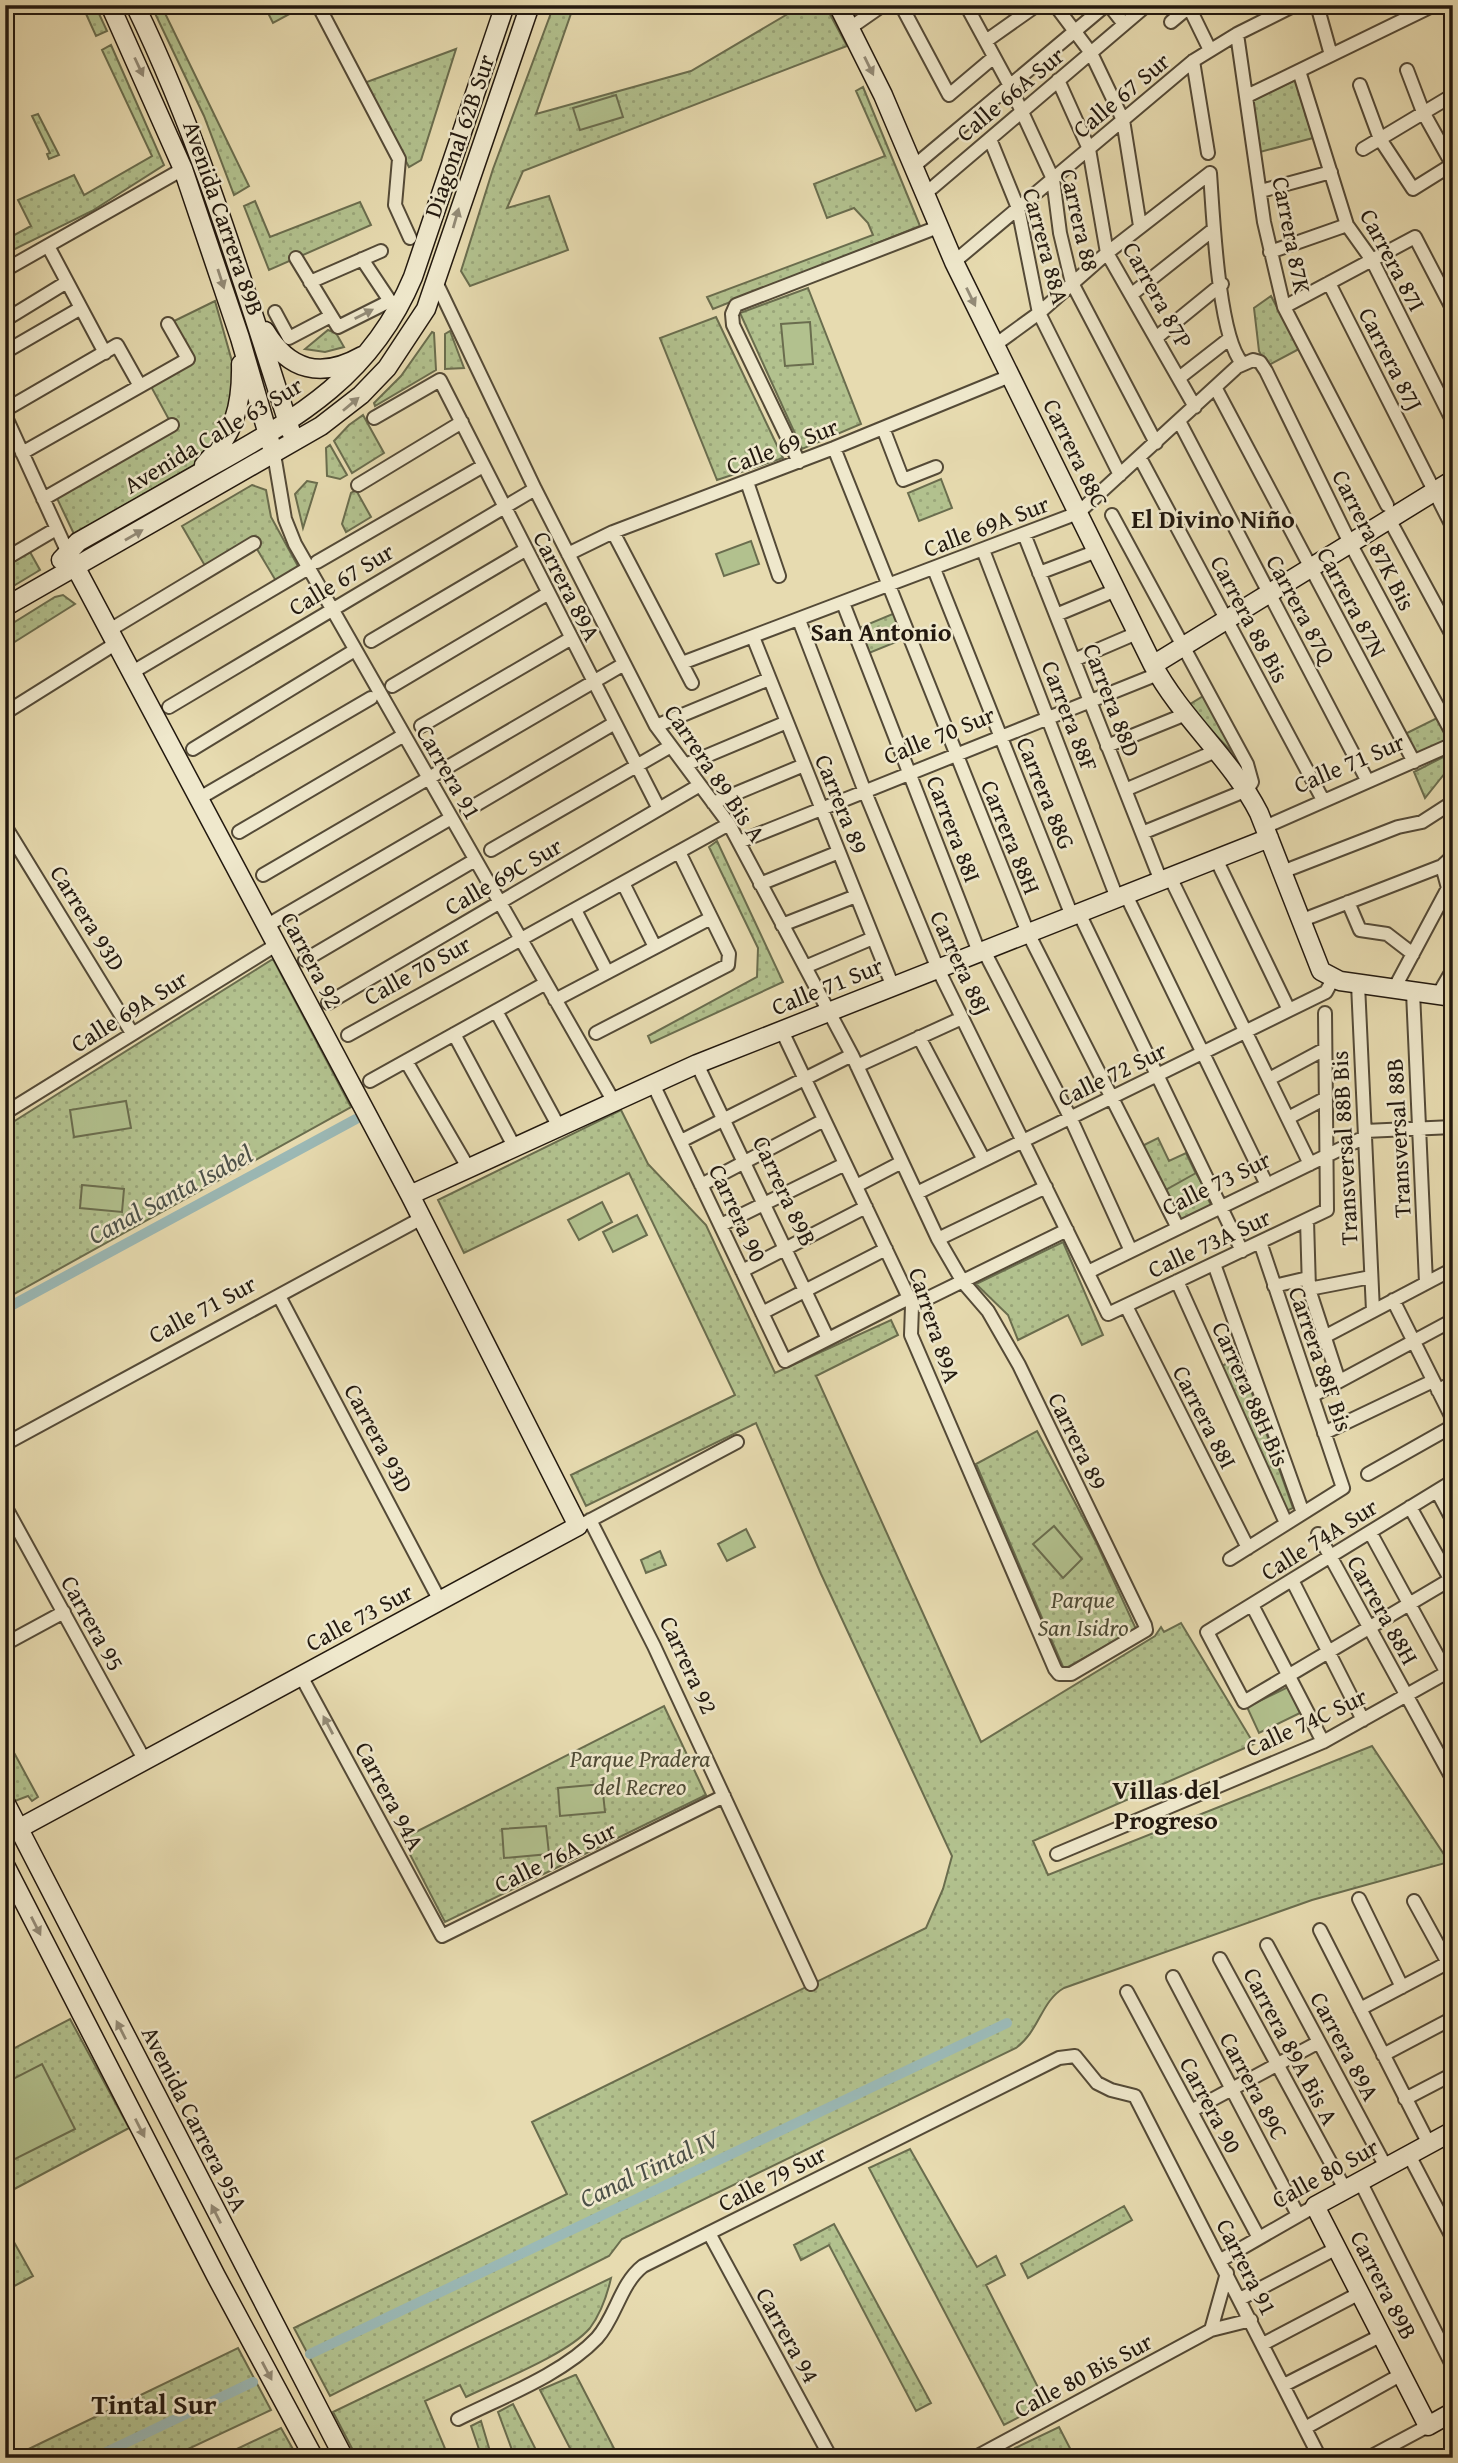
<svg xmlns="http://www.w3.org/2000/svg" width="1458" height="2463" font-family="'Gentium Book Plus',serif">
	<style>
		.grass { fill: url(#grass-dots); stroke: #6a6d4e; stroke-width: 2 }
		.pitch { fill: #b2c18e; stroke: #6a6d4e; stroke-width: 2 }
		.lines { fill: none; stroke-linecap: round; stroke-linejoin: round }
		.canal { stroke: #9bb9b6; stroke-width: 10 }
		.street-casing { stroke: #544a37; stroke-width: 16 }
		.secondary-casing { stroke: #23190f; stroke-width: 21 }
		.street { stroke: #efe8cc; stroke-width: 12 }
		.secondary { stroke: #efe8cc; stroke-width: 18 }
		.oneway { fill: #938b77 }
		.labels { text-anchor: middle; dominant-baseline: central; stroke-width: 5; stroke-linejoin: round; paint-order: stroke }
		.street-label { font-size: 24px; fill: #23190f; stroke: #efe8cc }
		.park-label { font-size: 24px; font-style: italic; fill: #4e4b35; stroke: #efe8cc }
		.neighbourhood-label { font-size: 26px; font-weight: bold; fill: #23190f; stroke: #efe8cc }
		.water-label { font-size: 26px; font-style: italic; fill: #4d5149; stroke: #efe8cc }
		.quarter-label { font-size: 28px; font-weight: bold; fill: #23190f; stroke: #efe8cc }
	</style>
	<defs>
		<pattern id="grass-dots" width="8" height="8" patternUnits="userSpaceOnUse" patternTransform="scale(1.75)"><rect width="8" height="8" fill="#b2c18e"/><path d="M2 2h.1M6 6h.1" fill="none" stroke="#99a579" stroke-width="1.8" stroke-linecap="round"/></pattern>
	</defs>
	<rect width="100%" height="100%" fill="#e7dbb0"/>
	<filter id="stains"><feTurbulence type="fractalNoise" baseFrequency=".00286" numOctaves="4"/><feColorMatrix values="0 0 0 0 .2 0 0 0 0 .09 0 0 0 0 .02 0 0 0 .5 -.17"/></filter>
	<radialGradient id="worn" r=".72"><stop offset=".6" stop-color="#630" stop-opacity="0"/><stop offset="1" stop-color="#630" stop-opacity=".3"/></radialGradient>
	<path class="grass" d="M82,5h13l12,26 -11,5z
		M151,5h10l88,181 -15,9 -30,-79z
		M554,5h20l-38,109 155,-43 112,-66h22l22,41 -324,125 -16,37 42,-12 19,54 -98,36 -9,-15 32,-102z
		M111,45l53,120 -72,46 -87,43v-14l26,-14 -13,-26 56,-25 10,20 68,-39 -50,-106z
		M456,49l-35,111 -12,7 -45,-84z
		M1295,80l18,58 -53,14 -8,-51z
		M863,87l57,139 -207,83 -6,-12 166,-62 -5,-12 -14,-15 -27,10 -13,-34 71,-28 -29,-65z
		M38,114l21,41 -10,4 -2,-5 3,-1 -18,-37z
		M255,201l15,36 90,-35 11,23 -102,45 -25,-64z
		M808,288l53,136 -59,25 -62,-136z
		M1271,296l28,53 -32,17 -8,-15 -5,-43z
		M215,301l20,71 1,24 -20,47 -23,23 -119,68 -20,-42 118,-67 -24,-44 40,-22 -20,-35z
		M716,317l67,141 -66,22 -57,-142z
		M328,330l8,3 8,14 -19,5 -20,-3z
		M450,331l14,37 -19,1v-35z
		M432,332l2,1 2,37 -61,36 -1,-3 27,-27z
		M363,415l21,38 -32,20 -18,-32 15,-16z
		M330,445l17,30 -7,4 -13,-3 -1,-28z
		M941,479l11,29 -33,13 -11,-28z
		M307,481l10,2 -14,45 -8,-34z
		M252,485l14,5 5,27 28,51 -23,13 -22,-37 -46,27 -26,-45z
		M356,490l15,27 -25,15 -4,-8 9,-31z
		M30,552l10,18 -35,21v-24z
		M63,595l12,9 -70,44v-20l50,-31z
		M895,613l11,25 -37,15 -10,-25z
		M1205,695l37,67 -55,-56z
		M1437,718l12,22 -32,16 -12,-22z
		M1453,752v11l-28,35 -11,-26z
		M717,841l66,141 -132,61 -3,-7 109,-59 1,-29 -49,-101z
		M273,959l78,148 -346,192v-172z
		M621,1110l27,54 58,61 69,148 116,-53 7,15 -82,41 165,366 174,-106 6,-9 3,5 17,-9 73,121 -221,97 15,34 324,-129 77,116 -137,38 -248,88c-23,13 -24,42 -48,60l-394,191 -13,17 -279,140 -36,-68 273,-134 -35,-72 394,-194 17,-39 9,-33 -131,-282 -65,-151 -170,83 -15,-31 164,-80 -106,-222 -165,80 -26,-53z
		M1158,1138l11,23 17,-8 25,52 -32,16 -37,-75z
		M1063,1242l40,93 -21,10 -14,-30 -50,25 -10,-25 -32,-31z
		M1239,1357l54,151 -9,4 -64,-145z
		M1037,1431l59,111 40,87 -72,40 -88,-205z
		M660,1551l6,14 -20,8 -5,-13z
		M664,1706l42,89 -261,127 -43,-83z
		M5,1736l33,61 -6,4 -4,-5 -13,5 -10,-20z
		M70,2019l59,109 -124,66v-141z
		M910,2149l67,118 19,-11 9,19 -19,10 60,118 -42,22 -135,-257z
		M1124,2206l8,14 -104,58 -7,-14z
		M834,2224l97,179 -15,8 -87,-166 -28,15 -7,-15z
		M10,2235l23,41 -28,15v-54z
		M611,2278c-4,18 -10,35 -21,50 -22,26 -91,53 -124,69l-6,-12 -35,16 24,57h-92l-24,-46z
		M238,2348l33,62 -102,48h-159z
		M575,2375h1l43,83h-44l-35,-68z
		M513,2404l27,54h-25l-17,-46z
		M481,2421l11,37h-10l-11,-32z
		M1059,2427l16,31h-54l-6,-10z
		M281,2428l17,30h-80z"/>
	<path class="pitch" d="M264,5h28l3,6 -22,12z
		M616,95l7,22 -43,13 -7,-22z
		M810,322l3,42 -28,2 -4,-42z
		M751,541l8,23 -35,12 -8,-22z
		M126,1101l5,27 -57,9 -4,-27z
		M1196,1173l10,18 -32,18 -10,-18z
		M82,1185l42,4 -2,23 -42,-4z
		M602,1202l10,20 -33,18 -11,-20z
		M637,1215l10,20 -34,17 -10,-20z
		M1054,1526l28,33 -19,19 -30,-34z
		M746,1529l9,18 -28,14 -9,-17z
		M1288,1687l12,26 -41,20 -12,-26z
		M602,1784l3,28 -45,4 -2,-28z
		M546,1826l3,28 -45,4 -2,-29z
		M42,2064l33,65 -70,35v-81z"/>
	<g class="lines">
		<path class="canal" d="M5,1309l351,-190
			M310,2354l697,-331
			M94,2458l159,-76"/>
		<g class="street-casing">
			<path id="street" d="M318,5l81,154 -4,46 15,33
				M901,5l48,90 45,-38
				M966,5l44,81 43,93 7,54 12,50 84,160
				M1055,5l36,48 32,67 17,106
				M1109,5l15,19
				M1188,5l22,45
				M1317,5l14,50
				M1171,22l18,-15
				M850,28l33,-23
				M1237,34l27,188 20,85 103,198
				M986,41l51,-36
				M1193,61l15,92
				M1407,70l16,42 29,52
				M1299,71l48,154 25,35 81,162
				M1058,80l31,69 18,104 88,154
				M1360,85l20,54 33,50 40,-25
				M1247,96l187,-91
				M990,139l28,69 21,105 81,162
				M1363,149l90,-54
				M913,167l193,-162
				M1210,173c3,40 8,163 32,190
				M932,188l215,-183
				M1261,191l70,-19
				M48,246l57,107
				M1270,252l77,-27
				M296,258l42,69 52,-26
				M362,259l28,42 5,2
				M954,262l239,-201 44,-27 58,-29
				M5,270l178,-101
				M310,282l71,-31
				M1329,283l124,245
				M437,284l98,205 121,237 73,98 123,231 86,184 25,43 25,29 31,54 126,260 1,5 -75,44h-12l-4,-5 -144,-334 1,-29 -3,-8 -127,-267
				M1132,294l82,-65
				M1284,307l131,-70 38,73
				M275,312l14,26 42,-22
				M5,320l62,-38
				M1157,337l65,-53
				M995,345l44,-32 68,-60 103,-80
				M5,352l76,-44
				M1179,378l50,-39
				M1215,387l199,375
				M5,410l112,-65 23,41
				M5,415l63,138
				M374,418l66,-38 219,429
				M1179,421l188,359
				M883,428l20,52 33,-13
				M834,448l194,485 150,295
				M22,453l166,-94 -20,-35
				M274,454l11,65 10,25 319,558
				M1140,458l183,342
				M799,462l-66,-137 -1,-11 4,-9 202,-78
				M747,482l32,94
				M358,485l104,-63
				M43,499l129,-74
				M1112,515l135,249 5,18 -5,8 -105,43
				M1389,519l64,118
				M613,532l79,151
				M1024,534l137,347
				M983,550l134,348
				M568,554l45,-22 221,-84 176,-72
				M5,559l51,-30
				M317,562l166,-96
				M934,569l138,347
				M1039,573l58,-22
				M843,603l136,349
				M1056,615l60,-25
				M799,620l66,172 73,177 170,345 219,-104 -2,-197
				M108,631l146,-88
				M753,637l140,350
				M371,641l154,-91
				M1074,660l63,-27
				M682,663l396,-150 159,-146 16,-7 7,2 6,9 84,172 103,192
				M131,673l174,-103
				M392,686l155,-92
				M169,707l366,-218
				M5,713l110,-69
				M421,726l149,-87
				M656,726l113,-47
				M1107,746l79,-32
				M193,749l162,-99
				M685,765l102,-43
				M1125,790l91,-39
				M198,799l173,-101
				M713,803l91,-38
				M467,810l146,-86
				M5,826l127,207
				M1265,827l188,-83
				M239,832l165,-97
				M739,842l419,-168
				M491,850l180,-104
				M1216,859l73,151
				M1282,872l116,-45 24,-5 31,-20
				M263,875l361,-211
				M1170,877l140,287
				M623,883l32,64
				M760,884l79,-32
				M1126,895l141,290
				M1348,902l12,28 27,4 26,20
				M575,910l32,62
				M1079,913l163,338
				M1300,921l142,-55 11,-10
				M782,925l74,-29
				M266,926l180,-105
				M984,951l86,166 61,134
				M305,960l170,-100
				M805,967l68,-29
				M1358,984l15,327
				M1394,989l54,-101 -6,-22
				M1413,992l13,291
				M1438,995l15,-26
				M555,1000l156,-82
				M328,1003l372,-218
				M496,1011l63,116
				M596,1033l132,-68 1,-11 -50,-102
				M454,1034l61,114
				M348,1035l381,-211
				M919,1037l65,123
				M406,1061l63,108
				M697,1064l131,275
				M857,1066l105,-48
				M1269,1079l56,-30
				M370,1081l176,-98
				M653,1084l132,277 124,-63
				M5,1113l271,-168
				M1288,1118l38,-20
				M1365,1131l88,-4
				M681,1141l171,-86
				M701,1185l123,-65
				M856,1186l46,-24
				M917,1193l409,-201 7,-13
				M1307,1220l2,69 30,92
				M721,1225l124,-61
				M938,1239l108,-52
				M1214,1264l89,249
				M742,1271l124,-64
				M1088,1272l277,-135
				M1177,1281l109,242
				M1274,1286l34,-8
				M1309,1289l62,-12
				M279,1296l161,305
				M1393,1300l60,120
				M912,1306l155,-76
				M1126,1306l122,242
				M762,1313l124,-64
				M1324,1337l129,-68
				M1438,1391l15,-9
				M1312,1396l141,-76
				M1324,1433l109,-52
				M5,1444l417,-226
				M1368,1474l85,-48
				M1453,1481l-246,151 37,70 209,-124
				M1437,1491l16,30
				M5,1506l140,255
				M1410,1507l43,77
				M590,1520l64,126 157,338
				M585,1523l152,-81
				M1370,1532l83,152
				M1318,1534l135,246
				M1230,1559l113,-71 -83,-246
				M1292,1580l71,140
				M1252,1605l71,137
				M5,1644l59,-32
				M301,1676l141,260 282,-140
				M1057,1854l266,-112 130,-73
				M1359,1899l43,88
				M1414,1901l39,71
				M1320,1930l109,214
				M1267,1945l119,222
				M1220,1959l125,230
				M1173,1977l125,238
				M1127,1992l132,246
				M1360,2009l93,-49
				M1383,2055l70,-37
				M1405,2099l48,-25
				M1191,2111l128,-69
				M1409,2155l44,84
				M1360,2181l93,186
				M709,2233l122,225
				M1221,2260l94,-54
				M1240,2299l97,-51
				M1211,2330l16,-57
				M1263,2344l97,-51
				M1284,2385l98,-50
				M458,2419c44,-22 105,-45 139,-81 19,-21 23,-54 46,-72l416,-208 16,-2 22,27 14,7 24,6 185,362
				M1305,2428l97,-54
				M974,2458l237,-128 40,-10
				M1368,2458l60,-32"/>
		</g>
		<g class="secondary-casing">
			<path id="secondary" d="M110,5l73,164 57,169 31,107
				M135,5c67,138 109,282 156,427
				M838,5l45,90 71,167 199,403c29,54 78,93 106,148l62,158 19,10 113,16
				M265,331c24,40 56,48 97,25
				M204,465c30,-30 38,-59 37,-101
				M61,560l17,-18c45,-26 90,-51 134,-76 89,-50 160,-91 201,-189l92,-272
				M5,607l316,-181 40,-31 26,-27 39,-59 104,-304
				M1153,665l300,-185
				M410,1195l287,-131 572,-226
				M5,1802l339,656
				M5,1836l573,-310 -168,-331 -342,-642
				M5,1865l211,411 98,182
				M1453,2131l-138,75 113,220 25,-14"/>
		</g>
		<use href="#street" class="street"/>
		<use href="#secondary" class="secondary"/>
	</g>
	<defs><path id="oneway-solid" d="M-6-.8H1V-3.2L6.5 0L1 3.2V.8H-6Z" transform="scale(1.75)"/></defs>
	<g class="oneway">
		<use href="#oneway-solid" transform="translate(869 66) rotate(64)"/>
		<use href="#oneway-solid" transform="translate(139 67) rotate(65)"/>
		<use href="#oneway-solid" transform="translate(456 218) rotate(-74)"/>
		<use href="#oneway-solid" transform="translate(221 279) rotate(72)"/>
		<use href="#oneway-solid" transform="translate(971 297) rotate(64)"/>
		<use href="#oneway-solid" transform="translate(364 314) rotate(-27)"/>
		<use href="#oneway-solid" transform="translate(351 404) rotate(-40)"/>
		<use href="#oneway-solid" transform="translate(134 535) rotate(-30)"/>
		<use href="#oneway-solid" transform="translate(328 1725) rotate(-118)"/>
		<use href="#oneway-solid" transform="translate(36 1926) rotate(63)"/>
		<use href="#oneway-solid" transform="translate(121 2030) rotate(-117)"/>
		<use href="#oneway-solid" transform="translate(140 2128) rotate(63)"/>
		<use href="#oneway-solid" transform="translate(216 2214) rotate(-117)"/>
		<use href="#oneway-solid" transform="translate(267 2371) rotate(62)"/>
	</g>
	<g class="labels">
		<g class="street-label">
			<text transform="translate(1010 94) rotate(-40)">Calle 66A Sur</text>
			<text transform="translate(1121 95) rotate(-40)">Calle 67 Sur</text>
			<text transform="translate(459 136) rotate(-71)">Diagonal 62B Sur</text>
			<text transform="translate(224 218) rotate(71)">Avenida Carrera 89B</text>
			<text transform="translate(1080 220) rotate(77)">Carrera 88</text>
			<text transform="translate(1292 235) rotate(79)">Carrera 87K</text>
			<text transform="translate(1046 246) rotate(75)">Carrera 88A</text>
			<text transform="translate(1393 260) rotate(62)">Carrera 87I</text>
			<text transform="translate(1158 295) rotate(61)">Carrera 87P</text>
			<text transform="translate(1391 359) rotate(63)">Carrera 87J</text>
			<text transform="translate(213 435) rotate(-31)">Avenida Calle 63 Sur</text>
			<text transform="translate(782 446) rotate(-21)">Calle 69 Sur</text>
			<text transform="translate(1076 453) rotate(64)">Carrera 88C</text>
			<text transform="translate(986 526) rotate(-21)">Calle 69A Sur</text>
			<text transform="translate(1374 540) rotate(63)">Carrera 87K Bis</text>
			<text transform="translate(341 579) rotate(-31)">Calle 67 Sur</text>
			<text transform="translate(567 586) rotate(63)">Carrera 89A</text>
			<text transform="translate(1352 602) rotate(62)">Carrera 87N</text>
			<text transform="translate(1301 609) rotate(62)">Carrera 87Q</text>
			<text transform="translate(1250 619) rotate(62)">Carrera 88 Bis</text>
			<text transform="translate(1112 700) rotate(69)">Carrera 88D</text>
			<text transform="translate(1070 716) rotate(69)">Carrera 88F</text>
			<text transform="translate(939 735) rotate(-22)">Calle 70 Sur</text>
			<text transform="translate(1349 763) rotate(-23)">Calle 71 Sur</text>
			<text transform="translate(449 772) rotate(60)">Carrera 91</text>
			<text transform="translate(715 773) rotate(56)">Carrera 89 Bis A</text>
			<text transform="translate(1046 793) rotate(68)">Carrera 88G</text>
			<text transform="translate(842 804) rotate(68)">Carrera 89</text>
			<text transform="translate(954 829) rotate(69)">Carrera 88I</text>
			<text transform="translate(1011 837) rotate(68)">Carrera 88H</text>
			<text transform="translate(503 876) rotate(-30)">Calle 69C Sur</text>
			<text transform="translate(88 918) rotate(58)">Carrera 93D</text>
			<text transform="translate(312 960) rotate(62)">Carrera 92</text>
			<text transform="translate(961 963) rotate(65)">Carrera 88J</text>
			<text transform="translate(417 970) rotate(-29)">Calle 70 Sur</text>
			<text transform="translate(827 986) rotate(-22)">Calle 71 Sur</text>
			<text transform="translate(129 1011) rotate(-32)">Calle 69A Sur</text>
			<text transform="translate(1112 1074) rotate(-26)">Calle 72 Sur</text>
			<text transform="translate(1398 1138) rotate(-93)">Transversal 88B</text>
			<text transform="translate(1344 1148) rotate(-93)">Transversal 88B Bis</text>
			<text transform="translate(1216 1183) rotate(-26)">Calle 73 Sur</text>
			<text transform="translate(785 1191) rotate(65)">Carrera 89B</text>
			<text transform="translate(738 1213) rotate(65)">Carrera 90</text>
			<text transform="translate(1209 1243) rotate(-25)">Calle 73A Sur</text>
			<text transform="translate(202 1309) rotate(-28)">Calle 71 Sur</text>
			<text transform="translate(935 1325) rotate(72)">Carrera 89A</text>
			<text transform="translate(1321 1359) rotate(71)">Carrera 88F Bis</text>
			<text transform="translate(1251 1394) rotate(66)">Carrera 88H Bis</text>
			<text transform="translate(1205 1417) rotate(63)">Carrera 88I</text>
			<text transform="translate(379 1438) rotate(62)">Carrera 93D</text>
			<text transform="translate(1078 1441) rotate(64)">Carrera 89</text>
			<text transform="translate(1319 1539) rotate(-32)">Calle 74A Sur</text>
			<text transform="translate(1383 1610) rotate(61)">Carrera 88H</text>
			<text transform="translate(359 1617) rotate(-28)">Calle 73 Sur</text>
			<text transform="translate(93 1623) rotate(61)">Carrera 95</text>
			<text transform="translate(689 1665) rotate(65)">Carrera 92</text>
			<text transform="translate(1306 1722) rotate(-25)">Calle 74C Sur</text>
			<text transform="translate(390 1796) rotate(62)">Carrera 94A</text>
			<text transform="translate(555 1857) rotate(-26)">Calle 76A Sur</text>
			<text transform="translate(1291 2046) rotate(62)">Carrera 89A Bis A</text>
			<text transform="translate(1345 2046) rotate(62)">Carrera 89A</text>
			<text transform="translate(1254 2086) rotate(62)">Carrera 89C</text>
			<text transform="translate(1211 2105) rotate(62)">Carrera 90</text>
			<text transform="translate(195 2119) rotate(63)">Avenida Carrera 95A</text>
			<text transform="translate(1325 2173) rotate(-29)">Calle 80 Sur</text>
			<text transform="translate(772 2178) rotate(-27)">Calle 79 Sur</text>
			<text transform="translate(1247 2267) rotate(63)">Carrera 91</text>
			<text transform="translate(1384 2285) rotate(63)">Carrera 89B</text>
			<text transform="translate(788 2335) rotate(61)">Carrera 94</text>
			<text transform="translate(1083 2375) rotate(-28)">Calle 80 Bis Sur</text>
		</g>
		<g class="park-label">
			<text x="1083" y="1599">Parque<tspan x="1083" dy="28">San Isidro</tspan></text>
			<text x="640" y="1758">Parque Pradera<tspan x="640" dy="28">del Recreo</tspan></text>
		</g>
		<g class="neighbourhood-label">
			<text x="1213" y="518">El Divino Niño</text>
			<text x="881" y="631">San Antonio</text>
			<text x="1166" y="1789">Villas del<tspan x="1166" dy="30">Progreso</tspan></text>
		</g>
		<g class="water-label">
			<text transform="translate(170 1194) rotate(-28)">Canal Santa Isabel</text>
			<text transform="translate(649 2168) rotate(-25)">Canal Tintal IV</text>
		</g>
		<g class="quarter-label">
			<text x="154" y="2403">Tintal Sur</text>
		</g>
	</g>
	<rect width="1458" height="2463" fill="none" stroke="#e7dbb0" stroke-width="28"/>
	<rect x="7" y="7" width="1444" height="2449" fill="none" stroke="#23190f" stroke-width="3.5"/>
	<rect x="14" y="14" width="1430" height="2435" fill="none" stroke="#23190f" stroke-width="2"/>
	<rect width="100%" height="100%" filter="url(#stains)"/>
	<rect width="100%" height="100%" fill="url(#worn)"/>
</svg>
